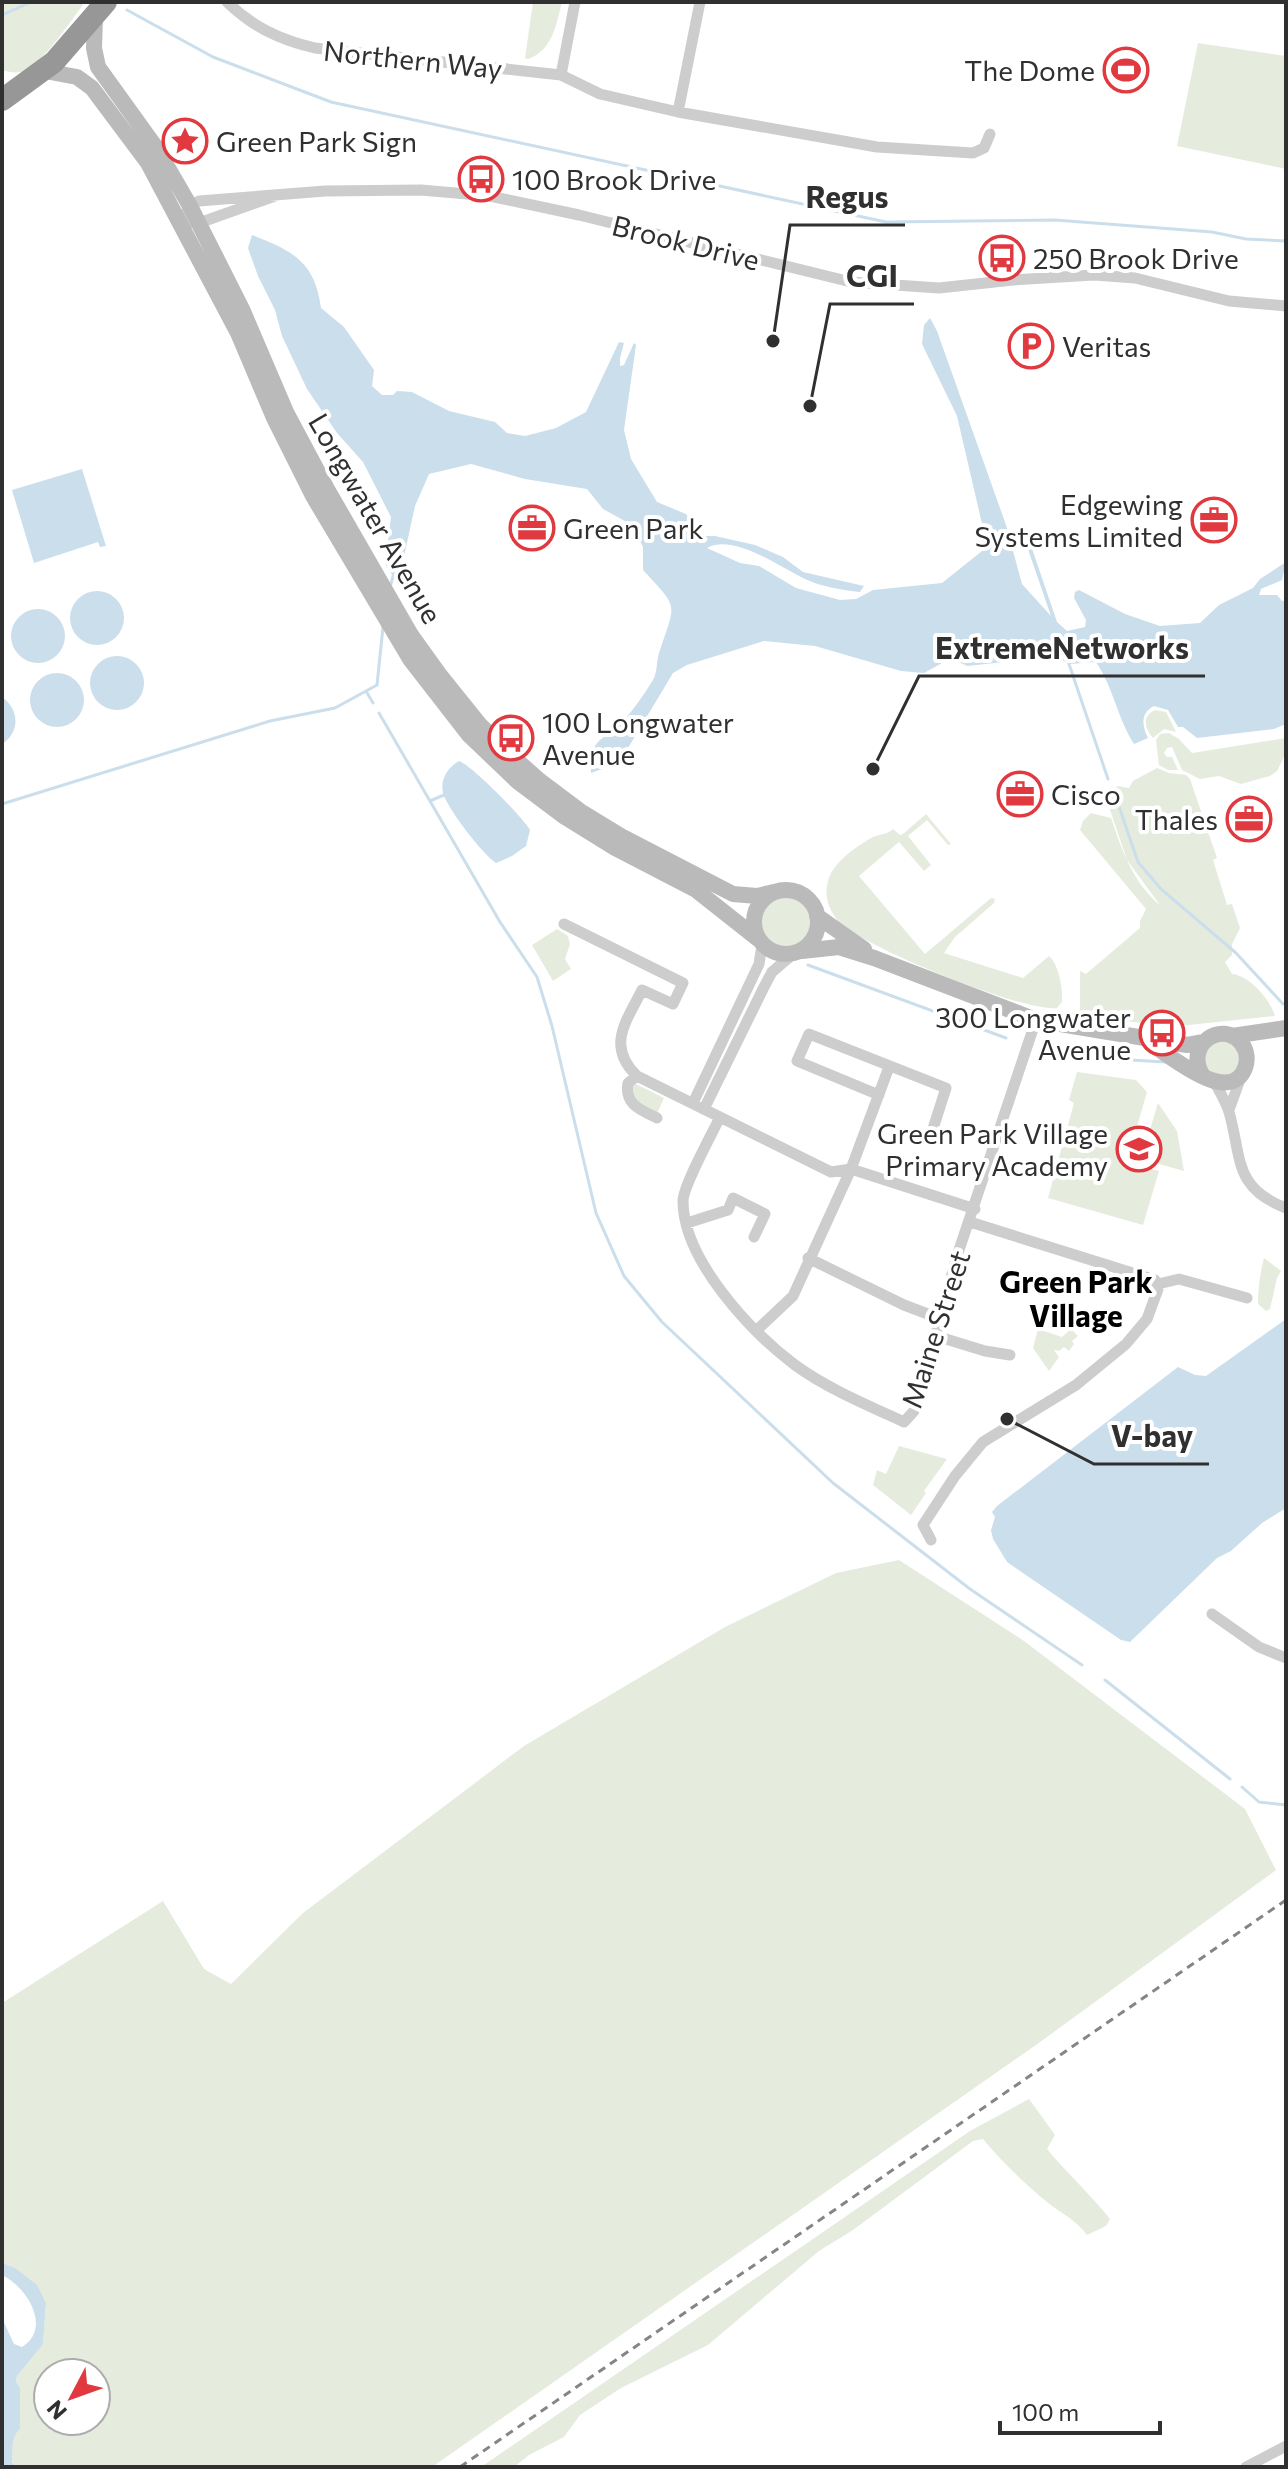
<svg xmlns="http://www.w3.org/2000/svg" width="1288" height="2469" font-family="Commissioner,sans-serif">
	<style>
		.green { fill: #e5ecde; fill-rule: evenodd }
		.water { fill: #cbdeeb }
		.lines { fill: none; stroke-linecap: round; stroke-linejoin: round }
		.stream { stroke: #cbdeeb; stroke-width: 3 }
		.street { stroke: #cdcdcd; stroke-width: 11 }
		.secondary { stroke: #bababa; stroke-width: 16 }
		.highway { stroke: #979797; stroke-width: 22 }
		.rail { stroke: #858585; stroke-width: 3; stroke-dasharray: 8 6; stroke-linecap: butt }
		.labels { text-anchor: middle; dominant-baseline: central; stroke-width: 8; stroke-linejoin: round; paint-order: stroke }
		.street-label { font-size: 28px; fill: #303030; stroke: #fff }
		.poi-label { font-size: 28px; fill: #303030; stroke: #fff; text-anchor: start }
		.neighbourhood-label { font-size: 30px; font-weight: bold; fill: #000; stroke: #fff }
		.leader { fill: none; stroke: #303030; stroke-width: 3 }
		.callout-dot { fill: #303030; stroke: #fff; stroke-width: 3 }
		.callout-label { font-size: 30px; text-anchor: middle; font-weight: bold; fill: #303030; stroke: #fff; stroke-width: 8; stroke-linejoin: round; paint-order: stroke }
	</style>
	<rect width="100%" height="100%" fill="#fff"/>
	<path class="green" d="M2,2h83c-13,17 -44,65 -64,70 -6,1 -13,0 -19,-2z
		M533,2h29c-6,23 -9,48 -34,57l-3,-1z
		M1198,43l88,13v113l-109,-23z
		M1155,710l11,2 10,20 -12,-3 -11,9c-9,-10 -11,-22 2,-28z
		M1169,733l10,6 13,14 94,-15v15l-9,18 -7,5 -29,8 -22,-8 -19,3 -18,-9 -10,-23 -5,1 -3,5 3,4h5l6,13h-10l-9,-5 -3,-25 4,-6z
		M1157,768l12,5 17,2 4,4 27,79 -4,2 14,45 5,-1 8,24 -8,16v11l-7,7 7,12c18,2 38,25 43,42l-86,9 -40,-1 -69,-9v-44l6,3 54,-46v-7l6,-12 -66,-79 3,-9 8,-8 20,5c11,32 22,65 49,87l-33,-45 -22,-65 13,-9 11,2 4,-7z
		M926,814l25,30 -3,1 -21,-25 -19,16 23,29 -7,6 -25,-29 -40,34 66,78 66,-56 4,1 -1,4 -39,34 -11,16 79,25 26,-22c10,9 14,33 13,46l-5,6c-33,5 -198,-63 -219,-87 -10,-12 -14,-26 -10,-40 5,-19 28,-34 43,-43 8,-4 15,-3 22,-9l7,6 3,-1z
		M760 922a26 26 0 1 1 52 0a26 26 0 1 1-52 0Z
		M557,929l11,7 2,8 -5,15 6,10 -18,12 -21,-36z
		M1219,1039l13,4 8,10 -3,18 -23,8 -14,-21 1,-6z
		M1077,1072l59,8 11,12 -20,69 32,10 -16,54 -95,-27 26,-95 -5,-3z
		M632,1082l32,16 -8,18 -19,-9 -7,-23z
		M1158,1103l19,28 7,40 -43,-12z
		M1264,1258l17,13 -4,7 -7,31 -4,2 -8,-7c0,-16 2,-30 6,-46z
		M1038,1329l24,8 9,-8 7,7 -6,5 2,3 -5,7 -5,-4 -5,4 -5,-1 5,7 -10,14 -16,-23z
		M899,1446l48,13 -23,32 2,2 -15,22 -38,-30 4,-15 9,4z
		M899,1560l125,81 221,168 31,61 -240,175 -604,422h-416c-10,-11 -6,-28 4,-38v-41l-4,-6 1,-6 26,-33 3,-40c-12,-18 -23,-32 -44,-40v-260l161,-102 41,68 27,15 72,-71 221,-167 201,-119 111,-54zM48,2373h48v48h-48z
		M1029,2099l26,36 -8,14c21,25 43,45 63,70l-4,7 -19,9c-12,-16 -25,-21 -40,-33 -23,-19 -45,-40 -64,-63l-10,2 -120,89 -34,21 -111,94 -87,43 -41,27 -16,22 -35,18 -15,12h-33l489,-336z"/>
	<path class="water" d="M252,235c41,16 63,27 69,73l23,19 30,43 -2,16 10,9h11l4,-4 15,1 37,19 46,11 12,11 18,3 31,-8 30,-16 33,-70 5,1 -4,15v8l4,-1 10,-22 2,2 -12,85 7,29 26,43 29,12 17,22h12l40,9 28,12 20,15 61,14 -4,6c-18,-2 -38,-5 -55,-13 -24,-11 -71,-46 -98,-31l33,15 19,3 37,22 44,12 16,-1 17,-9 69,-7 40,-32 4,-10 -29,-125 -35,-72 2,-19 6,-7 7,13 69,194 16,59 29,32 -30,-87 4,-1 32,94 10,9 18,-4 1,-7 -12,-22 1,-6 4,-2 46,24 35,12 40,-3 19,-18 34,-17 7,-9 26,-17 -4,18 -21,9 -2,6h18l5,6 4,-1v124l-12,5 -77,9 -14,-11h-5l-10,-17 -14,-4c-14,7 -12,20 -6,32l-14,6c-16,-25 -21,-57 -38,-82l-27,2 -15,-9h-33l-17,7 -37,4 -16,-8 -27,15 -23,-2 -86,-25 -51,-5 -77,24 -14,8 -54,90 -28,10c-2,-37 13,-31 33,-53 10,-11 21,-27 29,-40 5,-9 3,-20 7,-30 16,-48 19,-41 -17,-80v-23l-11,-22 -29,-16 -16,-20 -62,-10 -54,-15 -42,10 -14,32 -17,78 -13,-20 6,-47 -28,-55 -26,-29 -30,-44 -25,-53 -7,-26 -17,-34 -10,-28z
		M82,469l24,77 -6,1 -2,-5 -64,21 -22,-73z
		M70 618a27 27 0 1 1 54 0a27 27 0 1 1-54 0Z
		M11 636a27 27 0 1 1 54 0a27 27 0 1 1-54 0Z
		M90 683a27 27 0 1 1 54 0a27 27 0 1 1-54 0Z
		M30 700a27 27 0 1 1 54 0a27 27 0 1 1-54 0Z
		M2,697c18,13 18,35 0,47z
		M459,761c11,3 64,56 71,69l-4,16 -14,10 -16,7c-13,-8 -49,-55 -53,-70 -3,-13 4,-25 16,-32z
		M1286,1319v189l-24,15 -31,28 -14,7 -87,84 -9,-2 -114,-78 -14,-23 -2,-9 4,-13 -3,-5 5,-6 181,-139 17,8 11,1z
		M2,2263l13,5 22,17 9,18 -3,41 -26,32 -1,6 4,6v41c-10,10 -7,20 -8,33l4,5h-14v-149l12,26 8,3c31,-19 4,-61 -20,-72z"/>
	<g class="lines">
		<path class="stream" d="M127,10l86,47 118,45 555,120 169,-2 157,12 34,7 40,2
			M2,15l29,-13
			M390,588l3,-12
			M1069,664l39,115
			M366,691l7,12
			M379,713l121,209 37,55 15,49 44,187 28,63 38,46 171,161 137,106 112,76
			M1114,792l24,70 23,27 75,64 47,51
			M430,801l14,-6
			M2,804l268,-83 65,-13 42,-23 6,-58
			M808,965l198,73
			M1053,1051l44,7 68,4
			M1105,1680l125,99
			M1242,1787l17,15 27,3"/>
		<path class="street" d="M227,2c26,25 53,38 88,46l246,27 39,19 78,18 199,35 96,6 11,-5 6,-14
			M561,75l14,-73
			M678,112l22,-110
			M275,196l-76,27 -19,-1 10,-16 9,-5 126,-10 96,-1 69,6 89,19 272,67 88,6 74,-8 81,-5 41,3 94,23 57,5
			M564,924l119,59 -10,21 -31,-14c-16,32 -36,56 -5,86l194,96 20,-3 124,40
			M637,1076l-9,7c-4,21 12,27 29,35
			M1215,1083c5,9 11,19 14,29 13,45 4,76 57,96
			M879,1095l-82,-34 12,-27 137,54 -16,50
			M693,1103l66,-139 3,-19
			M704,1109l60,-122 8,-15 21,-18
			M1229,1110l13,-36
			M720,1117c-8,17 -37,69 -37,84 0,59 68,131 112,164 33,24 72,40 109,57l10,-11 6,-17 36,-135 80,-239
			M687,1223l41,-13 5,-12 32,16 -11,23
			M808,1258l96,47 37,14
			M1158,1284l21,-5 68,19
			M757,1330l36,-34 58,-127 38,-102
			M936,1336l49,15 25,4
			M931,1540l-8,-15 32,-49 28,-34 93,-57 50,-41 21,-25 11,-30 -3,-9 -185,-58
			M1212,1614l47,33 27,11
			M1246,2467l40,-21"/>
		<path class="secondary" d="M95,17l-1,31 4,19 59,82 33,57 52,103 44,103 41,77 84,146 28,39 41,51 24,24 36,32 40,30 41,25 112,58 24,2 17,-4
			M45,71l32,6 15,11 56,75 90,170 36,85 39,78 97,163 59,76 48,46 48,36 50,31 81,42 62,49
			M754 922a32 32 0 1 1 64 0a32 32 0 1 1-64 0Z
			M817,916l47,33
			M802,951l37,-4 35,11 162,62 151,25 17,-3
			M1232,1036l54,-8
			M1151,1044c20,12 79,63 94,24 3,-8 2,-17 -3,-24 -20,-26 -59,2 -39,32"/>
		<path class="highway" d="M2,100l52,-38 52,-60"/>
		<path class="rail" d="M460,2467l826,-567"/>
	</g>
	<defs>
		<g id="stadium-ring" transform="scale(2.3)"><circle r="9.5" fill="#fff" stroke="#e03940" stroke-width="1.5"/><path d="M0-5a6.5 5 0 1 0 0 10a6.5 5 0 1 0 0-10ZM-3.5-1.8h7v3.6h-7Z" fill="#e03940"/></g>
		<g id="sight-ring" transform="scale(2.3)"><circle r="9.5" fill="#fff" stroke="#e03940" stroke-width="1.5"/><path d="M0-6L1.8-2.2L6-1.7L2.9 1.2L3.7 5.4L0 3.3L-3.7 5.4L-2.9 1.2L-6-1.7L-1.8-2.2Z" fill="#e03940"/></g>
		<g id="bus-ring" transform="scale(2.3)"><circle r="9.5" fill="#fff" stroke="#e03940" stroke-width="1.5"/><path d="M-5-6H5V4H4V6H2V4H-2V6H-4V4H-5ZM-3.5-4V0h7V-4ZM-3.5 1.2v1.5H-2V1.2ZM2 1.2v1.5H3.5V1.2Z" fill="#e03940"/></g>
		<g id="parking-ring" transform="scale(2.3)"><circle r="9.5" fill="#fff" stroke="#e03940" stroke-width="1.5"/><path d="M-3.5-5.5H1a3.5 3.5 0 0 1 0 7H-1V5.5H-3.5ZM-1-3.4V-.6H.8a1.4 1.4 0 0 0 0-2.8Z" fill="#e03940"/></g>
		<g id="office-ring" transform="scale(2.3)"><circle r="9.5" fill="#fff" stroke="#e03940" stroke-width="1.5"/><path d="M-6-3h4V-5.5h4V-3h4V5H-6ZM-1-4.5V-3h2v-1.5ZM-6 0V1H6V0Z" fill="#e03940"/></g>
		<g id="school-ring" transform="scale(2.3)"><circle r="9.5" fill="#fff" stroke="#e03940" stroke-width="1.5"/><path d="M0-5L7-2L0 1L-7-2ZM-4 1L0 2.5L4 1V4Q0 6-4 4Z" fill="#e03940"/></g>
	</defs>
	<g fill-rule="evenodd">
		<use href="#stadium-ring" x="1126" y="70"/>
		<use href="#sight-ring" x="185" y="141"/>
		<use href="#bus-ring" x="481" y="179"/>
		<use href="#bus-ring" x="1002" y="258"/>
		<use href="#parking-ring" x="1031" y="346"/>
		<use href="#office-ring" x="1214" y="520"/>
		<use href="#office-ring" x="532" y="528"/>
		<use href="#bus-ring" x="511" y="738"/>
		<use href="#office-ring" x="1020" y="794"/>
		<use href="#office-ring" x="1249" y="819"/>
		<use href="#bus-ring" x="1162" y="1033"/>
		<use href="#school-ring" x="1139" y="1149"/>
	</g>
	<g class="labels">
		<g class="street-label">
			<text transform="translate(413 59) rotate(6)">Northern Way</text>
			<text transform="translate(686 242) rotate(14)">Brook Drive</text>
			<text transform="translate(376 518) rotate(60)">Longwater Avenue</text>
			<text transform="translate(935 1329) rotate(-72)">Maine Street</text>
		</g>
		<g class="poi-label">
			<text x="1095" y="70" text-anchor="end">The Dome</text>
			<text x="216" y="141">Green Park Sign</text>
			<text x="512" y="179">100 Brook Drive</text>
			<text x="1033" y="258">250 Brook Drive</text>
			<text x="1062" y="346">Veritas</text>
			<text x="1183" y="504" text-anchor="end">Edgewing<tspan x="1183" dy="32">Systems Limited</tspan></text>
			<text x="563" y="528">Green Park</text>
			<text x="542" y="722">100 Longwater<tspan x="542" dy="32">Avenue</tspan></text>
			<text x="1051" y="794">Cisco</text>
			<text x="1218" y="819" text-anchor="end">Thales</text>
			<text x="1131" y="1017" text-anchor="end">300 Longwater<tspan x="1131" dy="32">Avenue</tspan></text>
			<text x="1108" y="1133" text-anchor="end">Green Park Village<tspan x="1108" dy="32">Primary Academy</tspan></text>
		</g>
		<g class="neighbourhood-label">
			<text x="1076" y="1280">Green Park<tspan x="1076" dy="34">Village</tspan></text>
		</g>
	</g>
	<path class="leader" d="M773 341L790 225H905M810 406L830 304H914M873 769L919 676H1205M1007 1419L1094 1464H1209"/>
	<g class="callout-dot">
		<circle cx="773" cy="341" r="8"/>
		<circle cx="810" cy="406" r="8"/>
		<circle cx="873" cy="769" r="8"/>
		<circle cx="1007" cy="1419" r="8"/>
	</g>
	<g class="callout-label">
		<text x="847" y="208">Regus</text>
		<text x="872" y="287">CGI</text>
		<text x="1062" y="659">ExtremeNetworks</text>
		<text x="1152" y="1447">V-bay</text>
	</g>
	<rect width="1288" height="2469" fill="none" stroke="#303030" stroke-width="8"/>
	<g transform="translate(72 2397) rotate(229)"><circle r="38" fill="#ffffff" stroke="#acacac" stroke-width="2"/>
	<path d="M0-6L14 30L0 20L-14 30Z" fill="#e03940"/>
	<text y="-12" font-size="22" font-weight="bold" text-anchor="middle" fill="#303030">N</text>
	</g>
	<path d="M1000 2421v12h160v-12" fill="none" stroke="#303030" stroke-width="4"/>
	<text x="1012" y="2421" font-size="24" fill="#303030" stroke="#ffffff" stroke-width="6" paint-order="stroke">100 m</text>
</svg>
